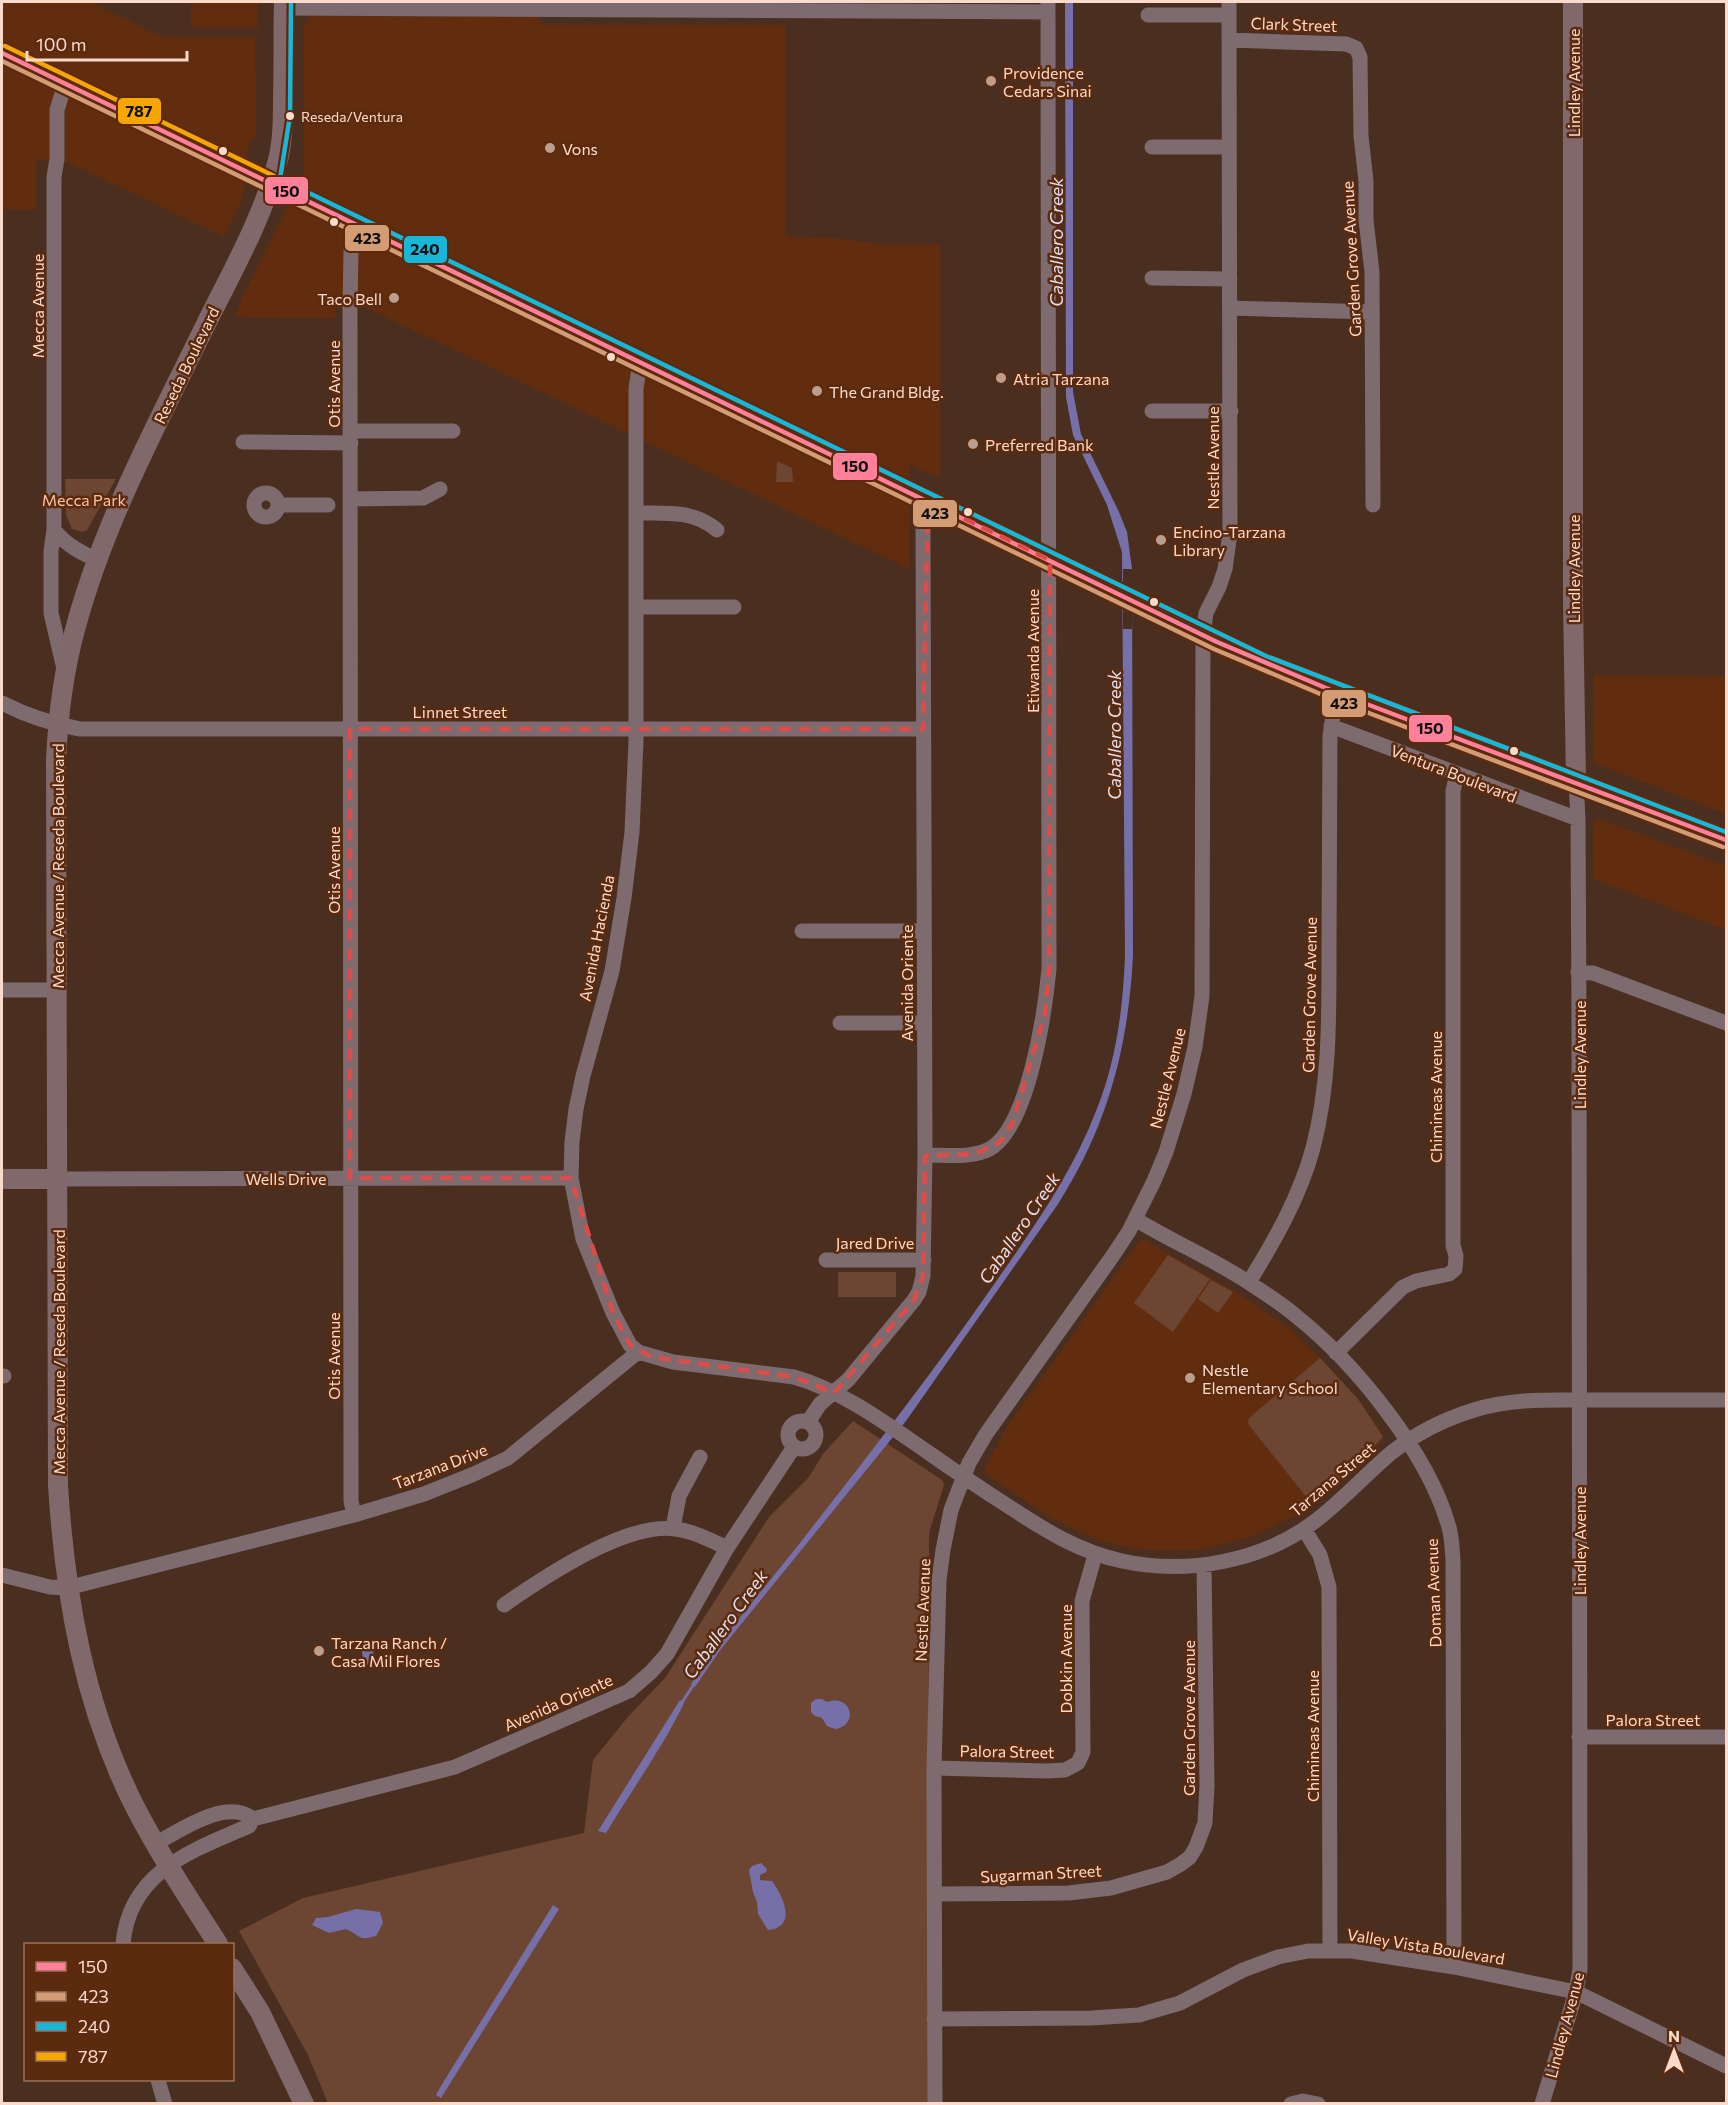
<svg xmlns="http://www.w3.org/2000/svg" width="1728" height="2105" font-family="Commissioner,sans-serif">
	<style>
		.built { fill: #622d0e }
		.green { fill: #6c4633 }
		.water { fill: #7770a8 }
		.pier { fill: #4a2f20 }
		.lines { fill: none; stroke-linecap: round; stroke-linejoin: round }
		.stream { stroke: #7770a8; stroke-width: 3 }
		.minor { stroke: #7d6b70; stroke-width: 15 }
		.major { stroke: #81686b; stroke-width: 20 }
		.bus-1-casing { stroke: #5c2a0e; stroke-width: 9 }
		.bus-2-casing { stroke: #5c2a0e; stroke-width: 9 }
		.bus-3-casing { stroke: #5c2a0e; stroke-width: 9 }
		.bus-4-casing { stroke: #5c2a0e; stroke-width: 9 }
		.bus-1 { stroke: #ff8098; stroke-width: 4.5 }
		.bus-2 { stroke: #d39c74; stroke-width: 4.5 }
		.bus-3 { stroke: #1ab6d8; stroke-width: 4.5 }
		.bus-4 { stroke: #f7a600; stroke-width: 4.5 }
		.marked { fill: none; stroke: #dd4c49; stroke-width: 4.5; stroke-dasharray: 12 8; stroke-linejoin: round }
		.poi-dot { fill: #bc9e8f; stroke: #5c2a0e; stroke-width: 2 }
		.bus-dot { fill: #fadacb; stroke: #5c2a0e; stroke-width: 2 }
		.labels { text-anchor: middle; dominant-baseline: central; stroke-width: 5; stroke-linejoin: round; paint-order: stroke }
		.bus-label { font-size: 14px; fill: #fadacb; stroke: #5c2a0e; text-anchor: start }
		.street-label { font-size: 16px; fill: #fadacb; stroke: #5c2a0e }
		.poi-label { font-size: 16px; fill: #fadacb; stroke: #5c2a0e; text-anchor: start }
		.park-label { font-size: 16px; fill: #fbc2a7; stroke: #5c2a0e }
		.water-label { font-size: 18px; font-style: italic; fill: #e0e0f2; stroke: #5c2a0e }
		.line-badge { stroke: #5c2a0e; stroke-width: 2 }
		.pale-badge-label { font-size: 16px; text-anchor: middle; font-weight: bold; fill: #111 }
	</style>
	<rect width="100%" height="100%" fill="#4a2f20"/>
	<path class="built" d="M2,2h88l71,34 94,1 1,97 -8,14 -6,52 -18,37 -155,-74 -33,-4v51l-34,-1z
		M191,2h67v26h-67z
		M308,2h232v23h245l1,211 56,3 40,5h58v235l-31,-15v105l-546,-263h-27l-1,12 -100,-1 6,-17 63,-127v-150l4,-1z
		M1594,675l132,1v138l-132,-51z
		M1596,819h3l127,47v64l-132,-51 -1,-56z
		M1140,1240h4l97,55 49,34 30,29 38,41 24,35 1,6 -71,64 -15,11 -46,22 -46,12 -40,2 -34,-3 -35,-9 -45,-21 -66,-45 -1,-3 23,-43z"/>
	<path class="green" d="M777,461l15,7 1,14h-17z
		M65,479h51l-29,51 -5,2 -10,-3 -6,-14z
		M1168,1255l42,24 -37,53 -39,-29z
		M838,1272h58v25h-58z
		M1211,1280l22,12 -15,21 -20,-14z
		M1320,1358l38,41 25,38 -20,21 -51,46 -64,-80 1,-6z
		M853,1421l89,59 2,5 -15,48 -1,570h-600l-20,-48 -69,-124 64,-33 281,-65 9,-73 34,-42 38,-40 104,-161 40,-40 14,-23z"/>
	<path class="water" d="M1065,2h8v390l8,42 38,78 8,20 5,37 1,387c-5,92 -25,169 -75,248l-152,217 -185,228 -26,38 -4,-3c32,-47 69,-91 105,-136 68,-87 136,-174 199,-265 38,-55 77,-109 101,-172 20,-49 27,-102 29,-155l-3,-404 -15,-47 -34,-70 -7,-38z
		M372,1641l3,23 -14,1 -1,-4 3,-1 -2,-18z
		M816,1699h6l5,3c24,-9 33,23 8,27l-8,-3 -5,-8 -7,-2 -4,-4v-9z
		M680,1700l4,3c-21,44 -53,88 -78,130l-8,-2z
		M761,1863l6,6 -1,3 -6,3v5l12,1c11,15 26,46 -4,49l-10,-16 -1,-12 -4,-10 -4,-22 3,-4z
		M553,1905l6,4 -118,189 -5,-3 8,-14z
		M356,1909l24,3 3,11 -7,13c-19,5 -13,1 -30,-7l-17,4 -17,-8 4,-7 12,-1z"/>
	<path class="pier" d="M1123,569h9v60h-9z"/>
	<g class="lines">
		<path class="stream" d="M681,1704l13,-20"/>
		<path class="minor" d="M284,8l764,4
			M1148,15h81
			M1229,40l117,4 10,4 4,9 1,79 5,45v39l6,52 1,233
			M1152,147h77
			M1152,278l78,1
			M1230,308l142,4
			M640,363l-4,25v353l-4,91 -8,66 -12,73 -29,105 -7,33 -4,33 -1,36 12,61 30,74 17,32 8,7 35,10 121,15c49,14 93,47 135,76 27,19 54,37 82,55 35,23 69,44 111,53 64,14 139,1 192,-39 28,-21 51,-47 77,-69 24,-19 54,-34 83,-43 37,-12 79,-10 118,-10 45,0 90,0 134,0
			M1152,411h79
			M351,431h102
			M243,442l108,1
			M254 505a12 12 0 1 1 24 0a12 12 0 1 1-24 0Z
			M351,499l72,-1 17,-9
			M278,505h50
			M636,513c30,0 57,-3 81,17
			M54,530c12,15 26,22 43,30
			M637,607h97
			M64,669l-13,-56v-62l3,-21v-353l3,-18v-49l8,-26
			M2,703c25,13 50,21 78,26h843
			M1331,726l247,93
			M802,931h122
			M1578,972l15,1 133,50
			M2,990h54
			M840,1023h84
			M925,1155c18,0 42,3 60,-4 43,-16 60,-140 64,-182l-1,-967
			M57,1179l514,-1
			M1135,1219c38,23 80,41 116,65 15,10 31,20 45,32 59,47 131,136 152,208 4,11 4,24 5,36l1,407
			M826,1260h98
			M1249,1282c26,-42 51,-86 64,-134 17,-65 16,-131 16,-198 0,-72 0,-143 1,-214l3,-20 7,-22
			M1336,1353l67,-66 13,-6 33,-7 6,-5 1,-13 -3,-11v-454l4,-17
			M2,1376h2
			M788 1435a14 14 0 1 1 28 0a14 14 0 1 1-28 0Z
			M808,1422l12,-18 28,-24 66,-80 5,-8 4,-16 2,-121 -2,-627 5,-27
			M354,1515l-3,-14 -1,-1193 1,-57 7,-26
			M673,1528l6,-32 21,-39
			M1304,1529l16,26 9,32 1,363
			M2,1575l48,12 17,1 287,-73 70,-21 50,-20 34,-16 130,-106
			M504,1605c40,-28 122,-83 171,-76 18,2 35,11 52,19
			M1579,1737h147
			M934,1768l113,3 18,-1 13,-7 5,-11 -1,-151 13,-46
			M155,1844c24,-13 72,-47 98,-25l202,-52 174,-76 22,-19 16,-18 60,-106 67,-101
			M934,1894l135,-1 42,-5 56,-16 14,-8 9,-7 6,-10 9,-24 2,-38 -3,-220
			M123,1944c6,-72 68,-93 126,-118l4,-7
			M934,2019l157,-1 48,-3 41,-12 63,-33 35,-13 30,-6h44l102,16 122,25 150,74
			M158,2080l7,24
			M935,2104l-1,-336 5,-188 4,-30 8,-40 18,-47 17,-29 128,-180 15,-23 25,-50 12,-29 18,-58 11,-47 7,-51 1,-361 3,-22 13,-26 6,-18 5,-36 -1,-531
			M1291,2104l12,-3 15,3
			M1542,2104l34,-112 4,-23 -1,-948 -1,-202 -2,-38"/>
		<path class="major" d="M1573,2v602l3,177
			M2,53l1215,589 123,52 386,146
			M2,1179h55
			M218,1944c-29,-45 -58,-89 -83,-137 -51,-101 -70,-210 -77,-322l-2,-725c2,-45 8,-91 20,-134 29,-107 83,-205 131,-304 26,-52 56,-105 71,-162 5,-20 5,-42 5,-63 1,-32 0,-64 1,-95
			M232,1968l28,44 44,92"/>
		<g class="bus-1-casing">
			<path id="bus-1" d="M2,53l1215,589 123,52 386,146"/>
		</g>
		<g class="bus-2-casing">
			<path id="bus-2" d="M2,61l1212,588 123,52 386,146"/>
		</g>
		<g class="bus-3-casing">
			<path id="bus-3" d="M291,2l-1,114 -10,63 986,477 460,176"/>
		</g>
		<g class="bus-4-casing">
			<path id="bus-4" d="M5,46l269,130"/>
		</g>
		<use href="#bus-1" class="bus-1"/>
		<use href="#bus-2" class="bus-2"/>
		<use href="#bus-3" class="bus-3"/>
		<use href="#bus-4" class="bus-4"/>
	</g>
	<path class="marked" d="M928,501l122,59 -1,409 -4,44 -32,109 -14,21 -25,11 -49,2 -2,120 -9,24 -80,93 -40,-16 -142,-20 -22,-12 -17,-32 -42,-135h-221v-449h573z"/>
	<g class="poi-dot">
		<circle cx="991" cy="81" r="6"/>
		<circle cx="550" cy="148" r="6"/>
		<circle cx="394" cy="298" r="6"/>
		<circle cx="1001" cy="378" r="6"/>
		<circle cx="817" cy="391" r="6"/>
		<circle cx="973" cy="444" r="6"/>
		<circle cx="1161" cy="540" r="6"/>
		<circle cx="1190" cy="1378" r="6"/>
		<circle cx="319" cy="1651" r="6"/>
	</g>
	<g class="bus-dot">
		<circle cx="290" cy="116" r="5"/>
		<circle cx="223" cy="151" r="5"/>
		<circle cx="334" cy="222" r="5"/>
		<circle cx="611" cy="357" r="5"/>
		<circle cx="968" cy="512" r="5"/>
		<circle cx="1154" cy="602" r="5"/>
		<circle cx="1514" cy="751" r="5"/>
	</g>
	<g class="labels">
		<g class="bus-label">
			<text x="301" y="116">Reseda/Ventura</text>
		</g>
		<g class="street-label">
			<text transform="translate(1294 24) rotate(2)">Clark Street</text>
			<text transform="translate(1573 83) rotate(-90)">Lindley Avenue</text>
			<text transform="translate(1351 259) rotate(-93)">Garden Grove Avenue</text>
			<text transform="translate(37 306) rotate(-90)">Mecca Avenue</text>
			<text transform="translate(186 365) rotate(-64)">Reseda Boulevard</text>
			<text transform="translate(333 384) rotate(-90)">Otis Avenue</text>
			<text transform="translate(1212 458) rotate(-90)">Nestle Avenue</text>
			<text transform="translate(1573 569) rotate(-90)">Lindley Avenue</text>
			<text transform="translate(1032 651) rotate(-90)">Etiwanda Avenue</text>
			<text x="460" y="711">Linnet Street</text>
			<text transform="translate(1454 773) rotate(21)">Ventura Boulevard</text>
			<text transform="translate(57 866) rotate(-90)">Mecca Avenue / Reseda Boulevard</text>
			<text transform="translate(333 870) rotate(-90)">Otis Avenue</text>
			<text transform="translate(596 938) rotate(-79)">Avenida Hacienda</text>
			<text transform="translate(906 983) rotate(-90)">Avenida Oriente</text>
			<text transform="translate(1309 995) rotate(-89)">Garden Grove Avenue</text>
			<text transform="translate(1579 1055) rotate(-90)">Lindley Avenue</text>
			<text transform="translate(1167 1078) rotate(-76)">Nestle Avenue</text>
			<text transform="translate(1435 1097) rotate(-90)">Chimineas Avenue</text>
			<text x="286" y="1178">Wells Drive</text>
			<text x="875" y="1242">Jared Drive</text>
			<text transform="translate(58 1352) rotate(-90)">Mecca Avenue / Reseda Boulevard</text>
			<text transform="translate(333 1356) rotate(-90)">Otis Avenue</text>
			<text transform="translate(440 1466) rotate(-21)">Tarzana Drive</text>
			<text transform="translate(1332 1479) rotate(-40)">Tarzana Street</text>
			<text transform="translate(1579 1541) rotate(-90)">Lindley Avenue</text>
			<text transform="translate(1433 1593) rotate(-92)">Doman Avenue</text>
			<text transform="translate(922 1610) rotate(-88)">Nestle Avenue</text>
			<text transform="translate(1065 1659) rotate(-90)">Dobkin Avenue</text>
			<text transform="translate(558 1702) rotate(-24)">Avenida Oriente</text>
			<text transform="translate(1188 1718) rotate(-90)">Garden Grove Avenue</text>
			<text x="1653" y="1719">Palora Street</text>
			<text transform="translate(1312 1736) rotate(-90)">Chimineas Avenue</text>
			<text transform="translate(1007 1751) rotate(1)">Palora Street</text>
			<text transform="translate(1041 1873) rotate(-3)">Sugarman Street</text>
			<text transform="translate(1426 1946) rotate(9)">Valley Vista Boulevard</text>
			<text transform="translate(1564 2025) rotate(-75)">Lindley Avenue</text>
		</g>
		<g class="poi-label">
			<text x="1003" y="72">Providence<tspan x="1003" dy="18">Cedars Sinai</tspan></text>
			<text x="562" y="148">Vons</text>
			<text x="382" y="298" text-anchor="end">Taco Bell</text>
			<text x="1013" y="378">Atria Tarzana</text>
			<text x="829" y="391">The Grand Bldg.</text>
			<text x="985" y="444">Preferred Bank</text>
			<text x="1173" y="531">Encino-Tarzana<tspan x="1173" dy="18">Library</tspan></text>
			<text x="1202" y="1369">Nestle<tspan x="1202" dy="18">Elementary School</tspan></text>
			<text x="331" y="1642">Tarzana Ranch /<tspan x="331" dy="18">Casa Mil Flores</tspan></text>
		</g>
		<g class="park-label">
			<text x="84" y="499">Mecca Park</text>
		</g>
		<g class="water-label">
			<text transform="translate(1056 242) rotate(-90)">Caballero Creek</text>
			<text transform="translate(1114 735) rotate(-90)">Caballero Creek</text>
			<text transform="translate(1019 1228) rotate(-56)">Caballero Creek</text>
			<text transform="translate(725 1624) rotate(-54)">Caballero Creek</text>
		</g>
	</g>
	<g class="line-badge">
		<rect x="117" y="97" width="45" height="28" rx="6" fill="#f7a600"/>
		<rect x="264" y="176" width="45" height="29" rx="6" fill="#ff8098"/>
		<rect x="344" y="224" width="46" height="28" rx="6" fill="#d39c74"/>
		<rect x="403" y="235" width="45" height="29" rx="6" fill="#1ab6d8"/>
		<rect x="832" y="452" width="46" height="29" rx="6" fill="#ff8098"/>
		<rect x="912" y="499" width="46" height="29" rx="6" fill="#d39c74"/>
		<rect x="1321" y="689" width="46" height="29" rx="6" fill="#d39c74"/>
		<rect x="1408" y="714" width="45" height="29" rx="6" fill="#ff8098"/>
	</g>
	<g class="pale-badge-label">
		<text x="139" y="117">787</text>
		<text x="286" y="197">150</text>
		<text x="367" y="244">423</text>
		<text x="425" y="255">240</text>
		<text x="855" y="472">150</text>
		<text x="935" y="519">423</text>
		<text x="1344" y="709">423</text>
		<text x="1430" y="734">150</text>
	</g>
	<rect width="1728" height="2105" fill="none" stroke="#fadacb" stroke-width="6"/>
	<rect x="24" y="1943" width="210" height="138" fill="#5c2a0e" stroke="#9b705a" stroke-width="1.5"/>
	<rect x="36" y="1962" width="30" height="9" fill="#ff8098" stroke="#9b705a" stroke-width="1.5"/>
	<text x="78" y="1973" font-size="18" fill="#fadacb">150</text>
	<rect x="36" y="1992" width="30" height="9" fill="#d39c74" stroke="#9b705a" stroke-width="1.5"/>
	<text x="78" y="2003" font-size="18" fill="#fadacb">423</text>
	<rect x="36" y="2022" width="30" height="9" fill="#1ab6d8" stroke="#9b705a" stroke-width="1.5"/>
	<text x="78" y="2033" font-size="18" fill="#fadacb">240</text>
	<rect x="36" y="2052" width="30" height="9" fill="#f7a600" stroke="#9b705a" stroke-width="1.5"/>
	<text x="78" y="2063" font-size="18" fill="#fadacb">787</text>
	<g transform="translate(1674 2051)" stroke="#5c2a0e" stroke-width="4.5" paint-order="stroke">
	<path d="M0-4.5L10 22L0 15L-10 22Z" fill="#fadacb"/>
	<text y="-9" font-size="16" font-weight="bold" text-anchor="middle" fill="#fadacb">N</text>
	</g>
	<path d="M27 51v9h160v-9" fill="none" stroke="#fadacb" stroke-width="3"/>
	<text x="36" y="51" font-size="18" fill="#fadacb" stroke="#5c2a0e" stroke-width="4.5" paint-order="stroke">100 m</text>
</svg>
